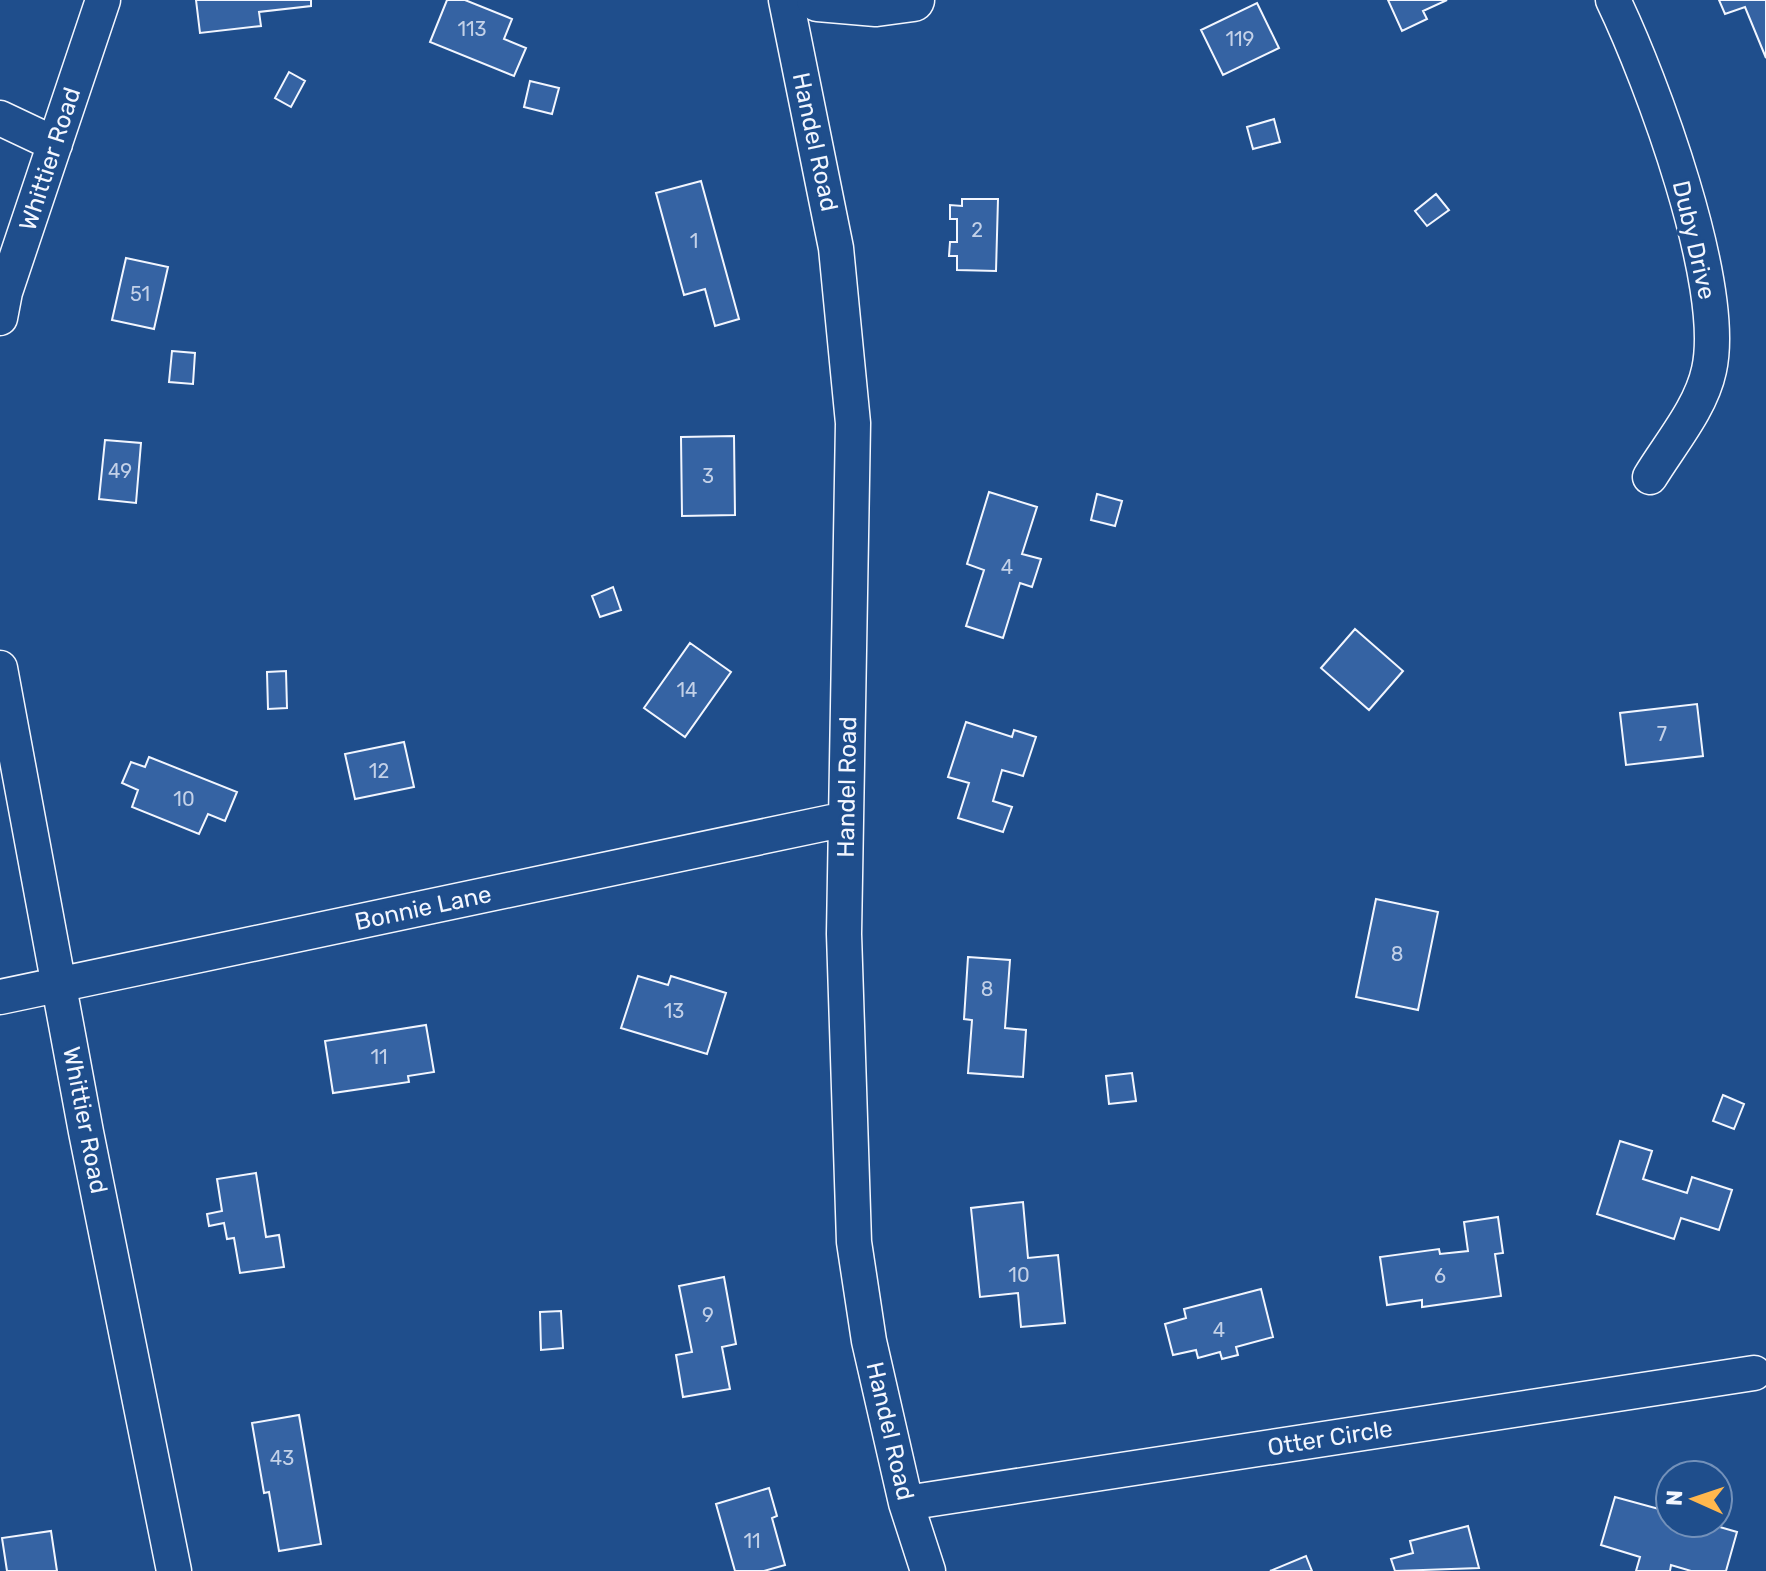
<svg xmlns="http://www.w3.org/2000/svg" width="1766" height="1571" font-family="Rubik,sans-serif">
	<style>
		.building { fill: #3563a3; stroke: #f2f6ff; stroke-width: 2 }
		.lines { fill: none; stroke-linecap: round; stroke-linejoin: round }
		.minor-casing { stroke: #f2f6ff; stroke-width: 37 }
		.tertiary-casing { stroke: #f2f6ff; stroke-width: 45 }
		.minor { stroke: #1f4e8c; stroke-width: 34 }
		.tertiary { stroke: #1f4e8c; stroke-width: 42 }
		.labels { text-anchor: middle; dominant-baseline: central; stroke-width: 6; stroke-linejoin: round; paint-order: stroke }
		.number-label { font-size: 20px; fill: #c3d1e8 }
		.street-label { font-size: 24px; fill: #f2f6ff; stroke: #1f4e8c }
	</style>
	<rect width="100%" height="100%" fill="#1f4e8c"/>
	<path class="building" d="M196,0h115v6l-52,6 2,14 -61,7z
		M447,0h18l47,19 -8,20 22,9 -12,28 -84,-34z
		M1388,0h59l-24,11 4,8 -25,12z
		M1719,0h47v58l-21,-51 -20,7z
		M1257,3l22,45 -56,27 -22,-45z
		M289,72l16,9 -14,26 -16,-9z
		M530,81l29,7 -7,26 -28,-7z
		M1274,119l6,23 -27,7 -6,-22z
		M701,181l38,138 -24,7 -10,-37 -21,6 -28,-102z
		M1436,194l13,16 -22,16 -12,-15z
		M962,199h36l-2,72 -39,-1v-14h-8l1,-14h7v-23h-7v-14l12,1z
		M126,258l42,9 -14,62 -42,-9z
		M172,351l23,2 -2,31 -24,-2z
		M734,436l1,79 -53,1 -1,-79z
		M105,440l36,3 -5,60 -37,-4z
		M989,492l48,15 -15,47 19,5 -9,28 -12,-4 -17,55 -37,-12 18,-56 -17,-6z
		M1097,494l25,7 -7,25 -24,-6z
		M613,587l8,23 -21,7 -8,-21z
		M1355,629l48,42 -34,39 -48,-42z
		M690,643l41,29 -46,65 -41,-29z
		M286,671l1,37 -19,1 -1,-37z
		M1697,704l6,52 -77,9 -6,-52z
		M966,722l46,15 2,-7 22,7 -13,39 -21,-6 -9,31 19,6 -9,25 -45,-14 11,-35 -21,-6z
		M404,742l10,45 -59,12 -10,-45z
		M149,757l88,35 -12,29 -17,-7 -9,20 -67,-27 6,-17 -16,-7 9,-21 14,5z
		M1376,899l62,13 -20,98 -62,-13z
		M968,957l42,3 -5,68 21,2 -3,47 -55,-4 4,-53 -8,-1z
		M638,976l30,9 3,-9 55,17 -19,61 -86,-26z
		M426,1025l8,47 -26,4 1,6 -76,11 -8,-52z
		M1132,1073l4,28 -27,3 -3,-28z
		M1723,1095l21,9 -10,25 -21,-8z
		M1620,1141l32,10 -9,28 44,14 5,-16 40,13 -13,40 -38,-12 -7,21 -77,-25z
		M256,1173l10,64 13,-2 5,32 -44,6 -6,-35 -7,1 -3,-16 -15,3 -2,-12 15,-3 -5,-32z
		M1023,1202l5,56 30,-3 7,68 -44,4 -3,-34 -38,4 -9,-89z
		M1498,1217l5,36 -8,1 6,42 -79,11v-7l-35,5 -7,-48 59,-8 1,5 28,-3 -4,-29z
		M724,1277l12,67 -14,3 8,42 -47,8 -7,-42 16,-3 -13,-66z
		M1261,1289l12,48 -37,10 2,8 -16,4 -2,-7 -22,6 -2,-8 -23,5 -8,-31 21,-6 -2,-9z
		M561,1311l2,37 -22,2 -1,-38z
		M299,1415l22,129 -42,7 -10,-59 -5,1 -12,-70z
		M769,1488l8,28 -5,2 13,47 -21,6h-29l-19,-67z
		M1615,1497l55,15v11h36l31,9 -11,39h-35l-20,-6 -1,6h-34l4,-14 -39,-12z
		M1468,1526l11,42 -84,3 -4,-12 22,-6 -3,-12z
		M51,1531l6,40h-50l-5,-33z
		M1306,1556l6,15h-42z"/>
	<g class="lines">
		<g class="minor-casing">
			<path id="minor" d="M786,0l50,248 17,175 -9,511 10,308 15,99 37,162 22,68
				M1613,0c38,79 115,285 96,370 -8,38 -39,74 -59,107
				M0,118l55,26
				M0,318l5,-26 98,-292
				M0,668l86,464 88,439
				M0,997l846,-178
				M906,1503l848,-130"/>
		</g>
		<g class="tertiary-casing">
			<path id="tertiary" d="M818,0l58,5 37,-5"/>
		</g>
		<use href="#minor" class="minor"/>
		<use href="#tertiary" class="tertiary"/>
	</g>
	<g class="labels">
		<g class="number-label">
			<text x="472" y="29">113</text>
			<text x="1240" y="39">119</text>
			<text x="977" y="230">2</text>
			<text x="694" y="241">1</text>
			<text x="140" y="294">51</text>
			<text x="120" y="471">49</text>
			<text x="708" y="476">3</text>
			<text x="1007" y="567">4</text>
			<text x="687" y="690">14</text>
			<text x="1662" y="734">7</text>
			<text x="379" y="771">12</text>
			<text x="184" y="799">10</text>
			<text x="1397" y="954">8</text>
			<text x="987" y="989">8</text>
			<text x="674" y="1011">13</text>
			<text x="379" y="1057">11</text>
			<text x="1019" y="1275">10</text>
			<text x="1440" y="1276">6</text>
			<text x="708" y="1315">9</text>
			<text x="1219" y="1330">4</text>
			<text x="282" y="1458">43</text>
			<text x="752" y="1541">11</text>
		</g>
		<g class="street-label">
			<text transform="translate(815 142) rotate(78)">Handel Road</text>
			<text transform="translate(50 159) rotate(-72)">Whittier Road</text>
			<text transform="translate(1694 240) rotate(77)">Duby Drive</text>
			<text transform="translate(847 787) rotate(-89)">Handel Road</text>
			<text transform="translate(423 908) rotate(-12)">Bonnie Lane</text>
			<text transform="translate(85 1120) rotate(79)">Whittier Road</text>
			<text transform="translate(890 1431) rotate(77)">Handel Road</text>
			<text transform="translate(1330 1438) rotate(-9)">Otter Circle</text>
		</g>
	</g>
	<g transform="translate(1694 1499) rotate(273)"><circle r="38" fill="#1f4e8c" stroke="#7391ba" stroke-width="2"/>
	<path d="M0-6L14 30L0 20L-14 30Z" fill="#ffb74d"/>
	<text y="-12" font-size="22" font-weight="bold" text-anchor="middle" fill="#f2f6ff">N</text>
	</g>
</svg>
